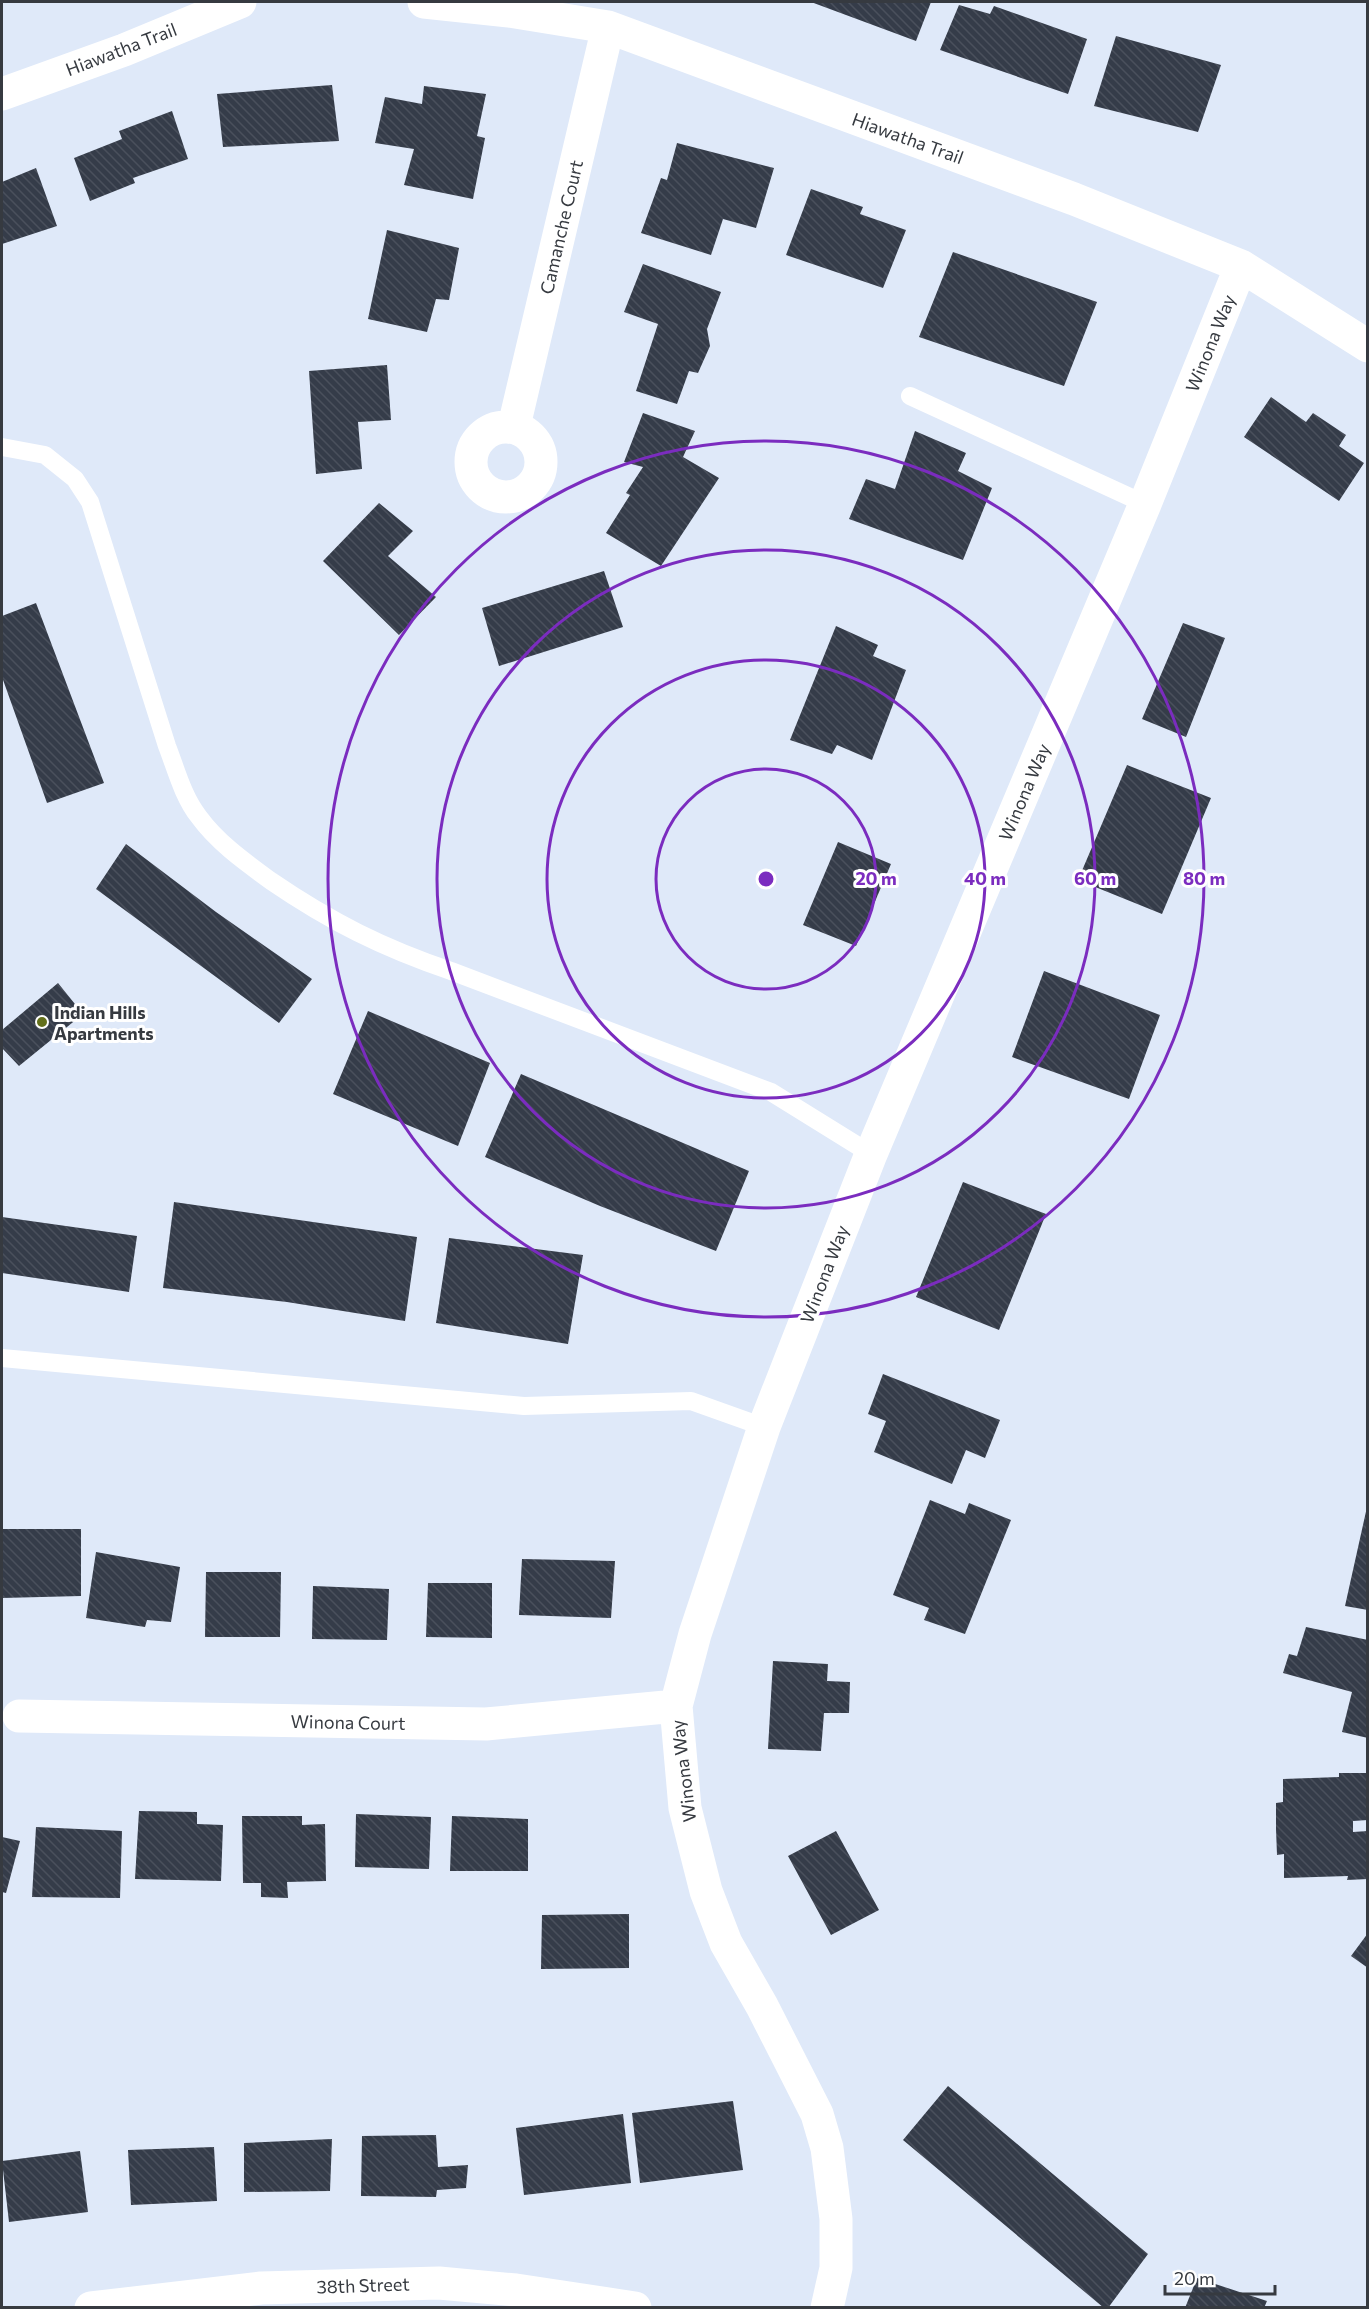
<svg xmlns="http://www.w3.org/2000/svg" width="1369" height="2309" font-family="Commissioner,sans-serif">
	<style>
		.building { fill: url(#building-back-hatch) }
		.lines { fill: none; stroke-linecap: round; stroke-linejoin: round }
		.service { stroke: #fff; stroke-width: 18 }
		.minor { stroke: #fff; stroke-width: 33 }
		.ring { fill: none; stroke: #7b2cbf; stroke-width: 3 }
		.poi-dot { fill: #63701c; stroke: #fff; stroke-width: 2 }
		.labels { text-anchor: middle; dominant-baseline: central; stroke-width: 6; stroke-linejoin: round; paint-order: stroke }
		.street-label { font-size: 18px; fill: #363a40; stroke: #fff }
		.poi-label { font-size: 18px; font-weight: bold; fill: #363a40; stroke: #fff; text-anchor: start }
		.centre { fill: #7b2cbf; stroke: #fff; stroke-width: 3 }
		.ring-label { font-size: 18px; text-anchor: middle; font-weight: bold; fill: #7b2cbf; stroke: #fff; stroke-width: 6; stroke-linejoin: round; paint-order: stroke }
	</style>
	<defs>
		<pattern id="building-back-hatch" width="6" height="6" patternUnits="userSpaceOnUse" patternTransform="scale(1.5)"><rect width="6" height="6" fill="#353c49"/><path d="M-1 5l2 2M0 0l6 6M5-1l2 2" fill="none" stroke="#4a505c"/></pattern>
	</defs>
	<rect width="100%" height="100%" fill="#dfe9f9"/>
	<path class="building" d="M811,2h120l-15,39z
		M959,5l31,9 4,-8 93,33 -19,55 -128,-44z
		M1116,36l105,29 -23,67 -104,-26z
		M332,85l7,56 -116,6 -6,-53z
		M424,86l62,8 -9,42 8,2 -12,61 -69,-14 10,-36 -39,-6 10,-46 37,7z
		M172,111l16,48 -55,19 2,5 -45,18 -16,-43 48,-19 -3,-8z
		M677,143l97,25 -18,60 -33,-9 -12,36 -70,-22 20,-55 6,2z
		M36,168l21,58 -55,18v-62z
		M811,189l52,18 -3,7 46,16 -23,58 -97,-33z
		M387,230l72,18 -10,52 -13,-1 -9,33 -59,-13z
		M953,252l144,50 -33,84 -145,-49z
		M643,264l78,28 -14,37 3,17 -12,27 -9,-2 -12,33 -41,-13 22,-67 -34,-12z
		M387,365l4,55 -33,2 4,47 -46,5 -7,-103z
		M1271,397l35,25 7,-9 33,22 -7,11 25,17 -25,38 -95,-64z
		M643,413l52,18 -12,26 36,21 -58,88 -55,-33 24,-38 -4,-2 17,-26 -19,-5z
		M915,431l51,22 -8,18 34,17 -29,72 -114,-41 17,-40 29,10z
		M379,503l34,28 -25,25 48,41 -37,38 -76,-74z
		M604,571l19,56 -124,39 -17,-58z
		M36,603l68,180 -57,20 -45,-126v-61z
		M1183,623l42,15 -39,99 -44,-18z
		M836,626l42,19 -5,11 33,14 -34,90 -35,-15 -5,9 -42,-14z
		M1127,765l84,33 -49,116 -84,-34z
		M838,842l53,22 -35,82 -53,-21z
		M126,844l90,68 96,67 -33,44 -183,-134z
		M1044,971l116,44 -31,84 -117,-42z
		M58,983l25,31 -64,52 -17,-18v-18z
		M368,1011l122,52 -32,83 -125,-52z
		M521,1074l228,97 -33,80 -116,-45 -115,-49z
		M963,1182l83,32 -47,116 -83,-33z
		M174,1202l243,35 -12,84 -118,-19 -124,-14z
		M2,1217l135,19 -8,56 -127,-19z
		M449,1238l134,17 -15,89 -132,-21z
		M883,1374l117,46 -15,38 -19,-8 -14,34 -78,-32 12,-31 -18,-7z
		M930,1500l35,14 4,-11 42,17 -46,114 -41,-14 5,-12 -36,-13z
		M1367,1507h1v103l-23,-4z
		M2,1529h79v67l-79,2z
		M96,1552l84,15 -9,55 -24,-2 -2,7 -59,-9z
		M522,1559l93,2 -4,57 -92,-3z
		M206,1572h75l-1,65h-75z
		M428,1583h64v55l-66,-1z
		M313,1586l76,3 -2,51 -75,-1z
		M1306,1627l62,13v98l-26,-6 10,-40 -69,-19 6,-19 8,2z
		M773,1661l55,3 -1,17 23,1 -1,31h-25l-3,38 -53,-2z
		M1339,1773h29v47l-15,1v11l15,-1v48l-21,1 1,-4 -64,2v-24l-7,1 -1,-26v-26l7,-1v-23l56,-2z
		M139,1811l58,1v12l26,1 -2,56 -86,-2z
		M356,1814l75,3 -2,52 -74,-2z
		M242,1816h60v9l23,-1 1,57 -39,1 1,16 -27,-1v-14h-18z
		M452,1816l76,3v52h-78z
		M36,1827l86,4 -2,67 -88,-1z
		M836,1831l43,79 -48,25 -43,-79z
		M2,1837l18,4 -14,52 -4,-1z
		M629,1914v54l-88,1 1,-54z
		M1368,1933v35l-17,-12z
		M948,2086l200,168 -40,54h-4l-201,-168z
		M733,2101l10,69 -103,13 -8,-70z
		M623,2114l8,69 -107,12 -8,-67z
		M436,2135l2,32 30,-2 -2,23 -29,2 -1,7 -75,-1 1,-60z
		M332,2139l-2,52 -86,1v-49z
		M214,2147l3,54 -86,4 -3,-55z
		M80,2151l8,61 -79,10 -7,-61z
		M1197,2278l70,23 -3,7h-79z"/>
	<g class="lines">
		<path class="service" d="M910,396l235,108
			M2,447l43,8 30,24 15,23 77,244c9,23 16,51 32,71 19,26 46,45 72,64 60,41 112,67 180,90l320,121 100,62
			M2,1358l522,48 167,-5 73,26"/>
		<path class="minor" d="M424,2l85,9 99,16 466,172 167,67 127,80
			M2,94l122,-44 116,-48
			M514,426l94,-399
			M471 462a35 35 0 1 1 70 0a35 35 0 1 1-70 0Z
			M19,1716l467,8 190,-18
			M91,2308l170,-20 178,-5 77,7 119,18
			M827,2308l9,-40v-49l-9,-71 -10,-34 -55,-108 -36,-63 -20,-52 -21,-83 -9,-102 19,-72 69,-207 107,-273 274,-650 96,-238"/>
	</g>
	<g class="ring">
		<circle cx="766" cy="879" r="110"/>
		<circle cx="766" cy="879" r="219"/>
		<circle cx="766" cy="879" r="329"/>
		<circle cx="766" cy="879" r="438"/>
	</g>
	<circle class="poi-dot" cx="42" cy="1022" r="6"/>
	<g class="labels">
		<g class="street-label">
			<text transform="translate(121 49) rotate(-21)">Hiawatha Trail</text>
			<text transform="translate(908 138) rotate(20)">Hiawatha Trail</text>
			<text transform="translate(561 227) rotate(-77)">Camanche Court</text>
			<text transform="translate(1210 343) rotate(-68)">Winona Way</text>
			<text transform="translate(1024 792) rotate(-67)">Winona Way</text>
			<text transform="translate(824 1274) rotate(-69)">Winona Way</text>
			<text transform="translate(348 1722) rotate(1)">Winona Court</text>
			<text transform="translate(683 1771) rotate(-97)">Winona Way</text>
			<text transform="translate(363 2285) rotate(-2)">38th Street</text>
		</g>
		<g class="poi-label">
			<text x="54" y="1012">Indian Hills<tspan x="54" dy="21">Apartments</tspan></text>
		</g>
	</g>
	<circle cx="766" cy="879" r="9" class="centre"/>
	<g class="ring-label">
		<text x="876" y="885">20 m</text>
		<text x="985" y="885">40 m</text>
		<text x="1095" y="885">60 m</text>
		<text x="1204" y="885">80 m</text>
	</g>
	<rect width="1369" height="2309" fill="none" stroke="#363a40" stroke-width="6"/>
	<path d="M1165 2285v9h110v-9" fill="none" stroke="#363a40" stroke-width="3"/>
	<text x="1174" y="2285" font-size="18" fill="#363a40" stroke="#ffffff" stroke-width="4.5" paint-order="stroke">20 m</text>
</svg>
